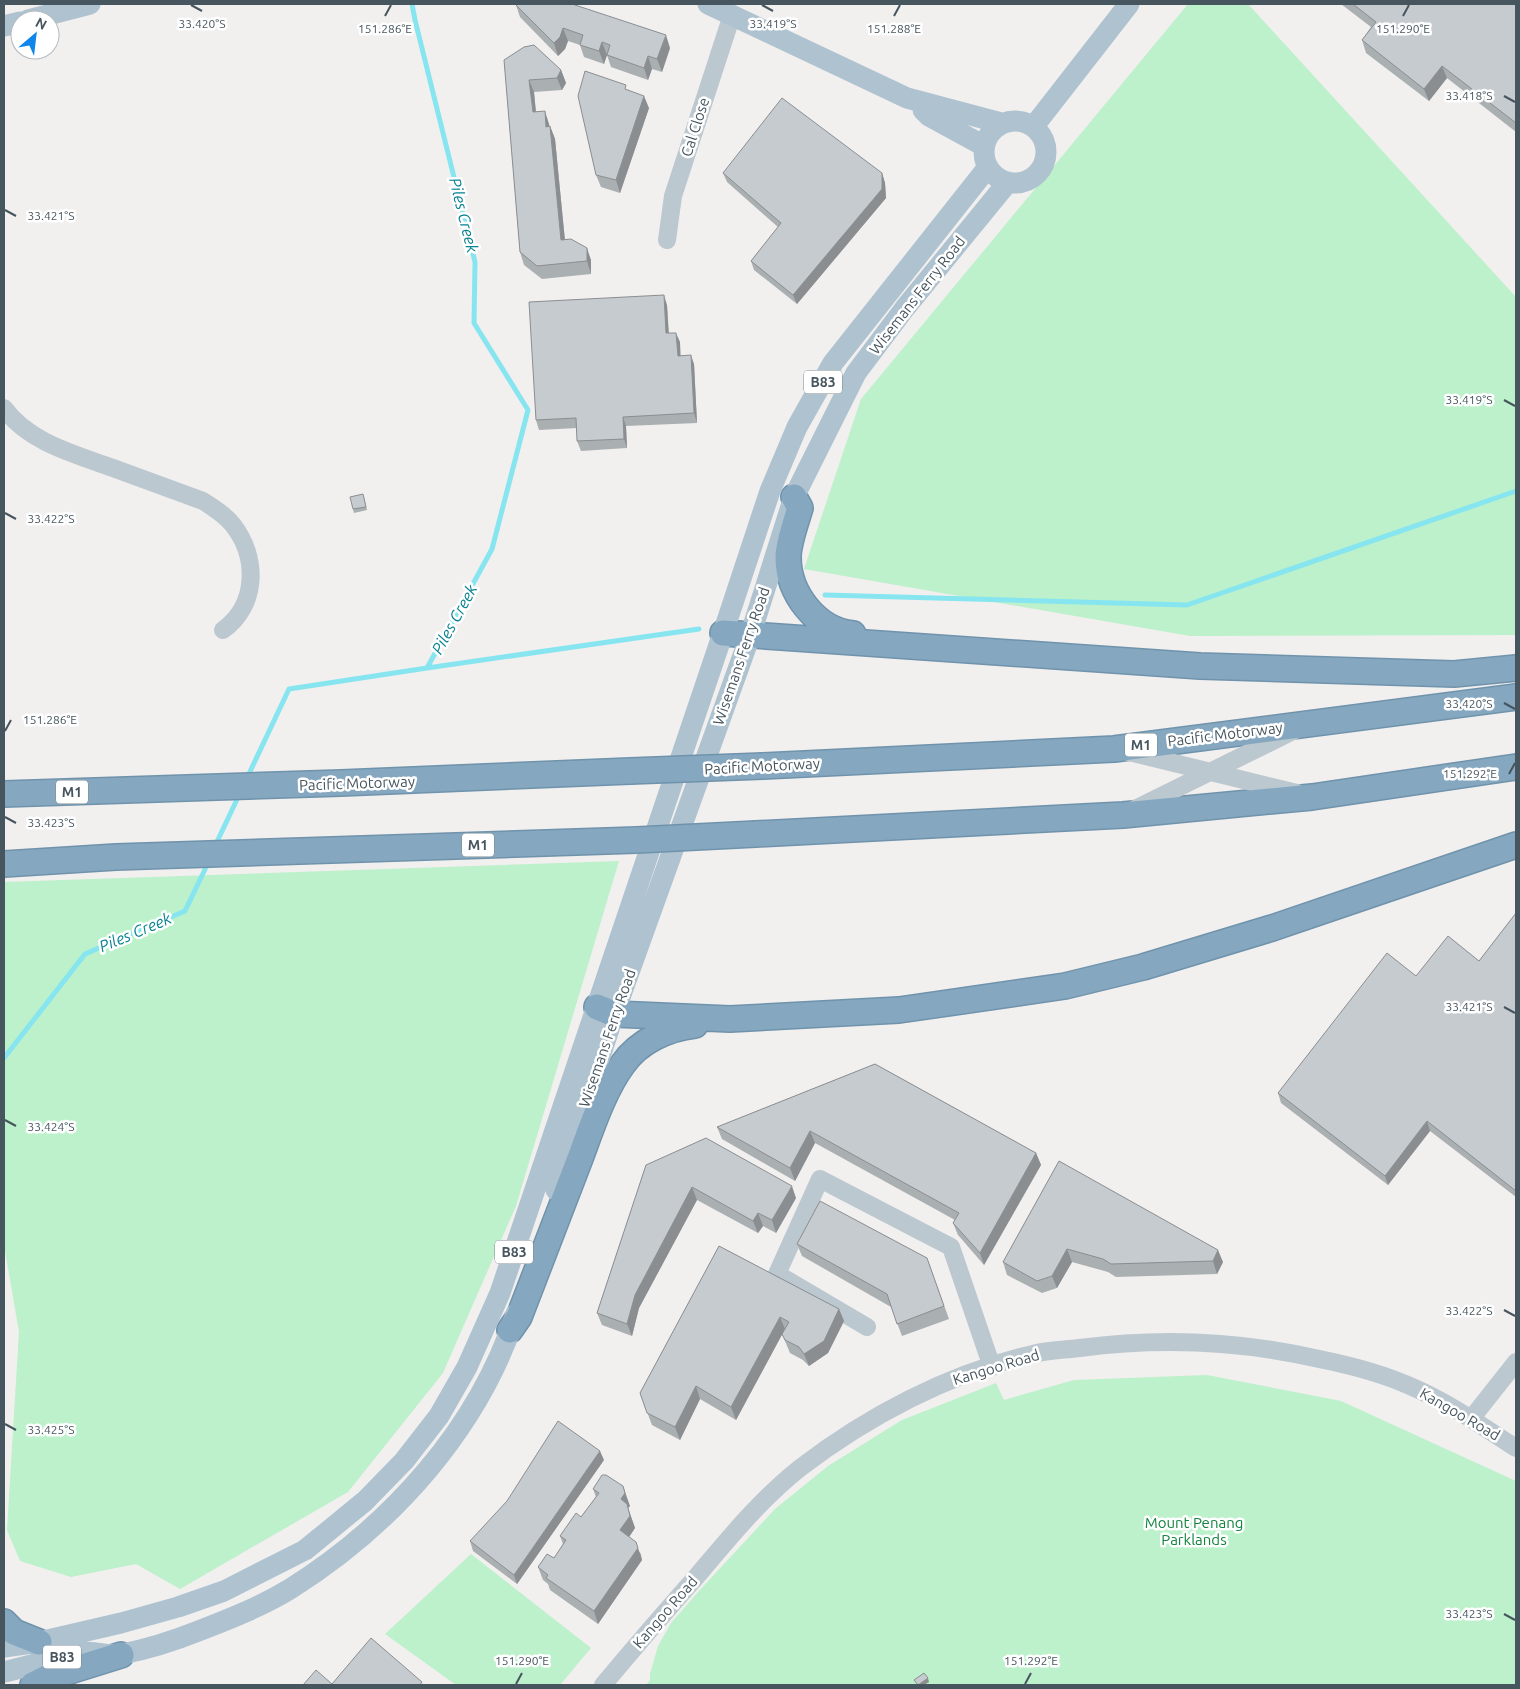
<svg xmlns="http://www.w3.org/2000/svg" width="1520" height="1689" font-family="Ubuntu,sans-serif">
	<style>
		.green { fill: #bcf1cb }
		.lines { fill: none; stroke-linecap: round; stroke-linejoin: round }
		.stream { stroke: #87e5f0; stroke-width: 5 }
		.highway-casing { stroke: #7093ac; stroke-width: 28 }
		.minor { stroke: #bcc8cf; stroke-width: 18 }
		.major { stroke: #aec2cf; stroke-width: 21 }
		.highway { stroke: #85a8c0; stroke-width: 25 }
		.highway-bridge-casing { stroke: #7093ac; stroke-width: 28; stroke-linecap: butt }
		.highway-bridge { stroke: #85a8c0; stroke-width: 25 }
		.wall { fill: #aaafb2 }
		.shaded-wall { fill: #8b8e91 }
		.building { fill: #c6cbcf; stroke: #8b8e91 }
		.ticks { fill: none; stroke: #46555e; stroke-width: 2 }
		.labels { text-anchor: middle; dominant-baseline: central; stroke-width: 5; stroke-linejoin: round; paint-order: stroke }
		.shield { fill: #fff; stroke: #7e888e; stroke-width: 1 }
		.shield-label { font-size: 14px; font-weight: bold; fill: #46555e }
		.street-label { font-size: 15px; fill: #46555e; stroke: #fff }
		.park-label { font-size: 15px; fill: #13833f; stroke: #fff }
		.water-label { font-size: 16px; font-style: italic; fill: #088291; stroke: #fff }
		.ticks-label { font-size: 12px; text-anchor: middle; fill: #46555e; stroke: #fff; stroke-width: 5; stroke-linejoin: round; paint-order: stroke }
	</style>
	<rect width="100%" height="100%" fill="#f2efef"/>
	<path class="green" d="M1188,4h60l268,293v338l-326,1 -386,-67 57,-170z
		M619,861l-103,345 -73,167 -95,119 -168,97 -44,-25 -65,13 -51,-16 -13,-31 12,-198 -15,-87v-363z
		M1207,1375l134,26 175,80v204h-870l4,-5v-6l8,-28 13,-23 27,-31 77,-83 53,-43 74,-46 94,-37 8,17 70,-20z
		M471,1554l120,94 -31,37h-104l-71,-51z"/>
	<g class="lines">
		<path class="stream" d="M825,595l362,10 329,-114
			M427,668l272,-39
			M247,778l42,-89 138,-21 65,-119 36,-139 -54,-87 1,-61 -60,-242 -3,-16
			M215,846l25,-53
			M4,1058l81,-104 100,-43 24,-50"/>
		<g class="highway-casing">
			<path id="highway" d="M794,497l6,11c-4,14 -12,35 -12,49 0,36 28,73 65,77
				M723,633l477,33 254,8 62,-6
				M763,766l351,-17 402,-52
				M4,794l337,-11 289,-12
				M756,834l367,-19 189,-18 204,-30
				M4,864l112,-7 521,-17
				M597,1007l17,7 116,5 169,-9 166,-24 78,-19 129,-39 244,-83
				M510,1330l9,-13c20,-52 40,-104 60,-156 12,-32 24,-70 44,-97 16,-23 45,-36 72,-39
				M4,1622l10,10 25,10
				M33,1685l14,-7 74,-23"/>
		</g>
		<path class="minor" d="M667,240l6,-44 59,-181
			M4,408c24,34 71,46 109,60 30,11 60,22 90,33 11,7 22,14 30,24 25,32 25,80 -10,105
			M1125,751l172,42
			M1135,809l160,-79
			M867,1327l-90,-53 43,-95 131,68 41,120
			M1471,1419l45,-57
			M603,1685c31,-37 62,-73 94,-109 32,-38 64,-77 103,-108 68,-52 149,-95 233,-114 15,-4 32,-4 47,-6 82,-11 163,-7 244,12 29,6 59,14 86,26 38,16 72,40 106,62"/>
		<path class="major" d="M708,4l199,94 94,25
			M28,20l62,-16
			M4,26l16,-4
			M923,110l6,6 55,30
			M984 152a31 31 0 1 1 62 0a31 31 0 1 1-62 0Z
			M1034,126l95,-122
			M556,1190l58,-176 136,-378 44,-139 62,-124 49,-65 103,-126
			M4,1647l35,-5 82,-19 57,-16 46,-16 81,-41 60,-49 39,-40 35,-45 28,-49 33,-74 223,-660 47,-142 27,-64 36,-64 155,-196
			M4,1672c17,-4 34,-9 51,-13 8,-2 17,-6 26,-7 13,-1 28,5 41,2 27,-5 54,-14 79,-24 31,-12 61,-24 89,-41 102,-64 188,-160 226,-275"/>
		<use href="#highway" class="highway"/>
		<g class="highway-bridge-casing">
			<path id="highway-bridge" d="M630,771l133,-5
				M637,840l119,-6"/>
		</g>
		<use href="#highway-bridge" class="highway-bridge"/>
	</g>
	<path class="wall" d="M1341,4h175v128l-69,-54 -18,23 -63,-48 -4,-13 9,-13z
		M516,5l154,43 -8,24 -10,-3 -4,11 -37,-13 -4,-12 -3,9 -20,-7 -4,-12 -12,-4 -3,8 -7,7 -38,-39z
		M504,60l57,10 5,13 -4,7 -28,2 2,20 13,12v2h1l5,13 10,101 26,20v14l-49,5 -18,-14 -4,-13z
		M628,90l21,18 -29,85 -19,-6 -5,-12z
		M723,173h159l3,10 1,15 -89,106 -43,-34 -3,-9 27,-34 -51,-45z
		M667,305l2,28 11,9v14l14,8 3,59 -71,3 1,22 -46,3 -4,-10v-13l-38,2 -3,-10z
		M364,497l3,13 -13,3 -1,-4z
		M1516,913v284l-86,-66 -42,54 -107,-82 -3,-10 138,-117 63,-15z
		M875,1064l161,89 5,12 -57,100 -26,-30 -5,-12 2,-3 -140,-77 -20,38 -73,-42 -5,-12z
		M1059,1161l164,101 -6,12 -101,3 -8,-5 -36,-10 -15,26 -15,5 -35,-18 -4,-13z
		M646,1165l150,33 -20,35 -13,-7 -5,7 -61,-33 -58,108 -7,28 -30,-11 -5,-12z
		M797,1244l130,14 22,61 -47,17 -11,-29 -89,-51z
		M719,1246l120,63 5,12 -16,32 -19,13 -6,-6 -13,-7 -8,-19 3,-5 -49,91 -36,-21 -20,41 -28,-15 -12,-32z
		M604,1460l-87,124 -44,-33 -3,-10z
		M593,1489l37,17 -2,2 7,20 -6,9 12,17 1,6 -44,64 -48,-34 -2,-6 -5,-4 -5,-13 16,-9 9,-14 -3,-8 21,-19 15,-20z"/>
	<path class="shaded-wall" d="M563,28l5,13 -3,8 -7,7 -4,-13z
		M666,35l4,13 -8,24 -5,-13z
		M602,42l5,13 -3,9 -5,-13z
		M648,56l4,13 -4,11 -4,-12z
		M1442,66l5,12 -18,23 -5,-12z
		M561,70l5,13 -4,7 -5,-12z
		M529,80l5,12 3,33 -4,-13z
		M644,96l5,12 -29,85 -4,-13z
		M545,111l4,13 2,15 -5,-12z
		M550,126l5,13 11,113 -5,-12z
		M882,173l3,10 1,15 -89,106 -4,-9z
		M587,248l4,12v14l-4,-13z
		M664,295l3,10 2,38 -3,-10z
		M676,333l4,9 1,23 -3,-9z
		M691,355l3,9 3,59 -3,-10z
		M623,417l3,9 1,22 -3,-9z
		M1427,1121l3,10 -42,54 -3,-9z
		M810,1131l5,12 -20,38 -5,-13z
		M1036,1153l5,12 -57,100 -4,-12z
		M792,1186l4,12 -20,35 -4,-13z
		M692,1187l5,13 -58,108 -7,28 -5,-12 8,-29z
		M758,1213l5,13 -5,7 -5,-12z
		M1067,1249l5,13 -15,26 -5,-12z
		M1218,1250l5,12 -6,12 -4,-13z
		M839,1309l5,12 -16,32 -19,13 -5,-12z
		M780,1317l5,12 -49,91 -5,-13z
		M696,1386l4,13 -20,41 -5,-13z
		M600,1451l4,9 -87,124 -3,-9z
		M623,1486l7,20 -2,2 7,20 -10,15 -5,-13 1,-31z
		M636,1542l6,18 -44,64 -4,-13z
		M928,1678l1,4 -5,3h-6z"/>
	<path class="building" d="M517,4h55l94,31 -9,24 -9,-3 -4,12 -37,-13 3,-10 -8,-3 -3,9 -19,-6 3,-10 -20,-7 -3,9 -6,6 -38,-38z
		M1353,4h163v119l-74,-57 -18,23 -62,-49 14,-18z
		M534,45l27,25 -4,8 -28,2 4,32 12,-1 1,16 4,-1 11,114 10,-1 16,9v13l-50,5 -17,-14 -16,-192 20,-13z
		M585,71l41,14 -1,4 19,7 -28,84 -20,-5 -18,-79z
		M782,98l100,75v16l-89,106 -42,-34 30,-38 -58,-50z
		M664,295l2,38h10l2,23 13,-1 3,58 -71,4 1,22 -47,2 -1,-23 -40,2 -7,-118z
		M363,494l3,13 -13,2 -3,-12z
		M1516,913v278l-89,-70 -42,55 -107,-83 109,-140 29,23 32,-40 31,25z
		M875,1064l161,89 -56,100 -27,-30 6,-10 -149,-82 -20,37 -73,-41z
		M706,1138l86,48 -20,34 -14,-7 -5,8 -61,-34 -57,108 -8,29 -30,-11 49,-148z
		M1059,1161l159,89 -5,11 -102,3 -8,-5 -36,-10 -15,27 -15,5 -34,-19z
		M820,1201l107,57 17,48 -47,18 -10,-30 -90,-50z
		M719,1246l120,63 -15,32 -20,13 -5,-7 -14,-7 -3,-6 7,-12 -9,-5 -49,90 -35,-21 -21,41 -28,-14 -7,-20z
		M558,1421l42,30 -86,124 -44,-34 37,-40z
		M602,1475h4l17,11 2,7 -4,6 6,5 3,12 -10,14 16,12 2,6 -44,63 -48,-33 2,-3 -10,-8 9,-13 7,4 12,-18 -6,-4 16,-23 5,4 18,-24 -6,-4z
		M371,1638l51,44 -2,3h-117l13,-15 16,14z
		M924,1673l4,5 -10,7 -4,-5z"/>
	<path class="ticks" d="M191,5l11,6M762,5l11,6M385,16l6,-11M894,16l6,-11M1403,16l6,-11M1504,96l11,6M5,210l11,6M1504,400l11,6M5,513l11,6M1504,703l11,6M5,731l6,-11M1509,774l6,-11M5,817l11,6M1504,1007l11,6M5,1120l11,6M1504,1310l11,6M5,1424l11,6M1504,1614l11,6M516,1684l6,-11M1025,1684l6,-11"/>
	<g class="labels">
		<g class="shield">
			<rect x="804" y="370.5" width="38" height="23" rx="4"/>
			<rect x="1125" y="733.5" width="32" height="23" rx="4"/>
			<rect x="56" y="780.5" width="32" height="23" rx="4"/>
			<rect x="462" y="833.5" width="32" height="23" rx="4"/>
			<rect x="495" y="1240.5" width="38" height="23" rx="4"/>
			<rect x="43" y="1645.5" width="38" height="23" rx="4"/>
		</g>
		<g class="shield-label">
			<text x="823" y="382">B83</text>
			<text x="1141" y="745">M1</text>
			<text x="72" y="792">M1</text>
			<text x="478" y="845">M1</text>
			<text x="514" y="1252">B83</text>
			<text x="62" y="1657">B83</text>
		</g>
		<g class="street-label">
			<text transform="translate(695 127) rotate(-72)">Cal Close</text>
			<text transform="translate(917 295) rotate(-52)">Wisemans Ferry Road</text>
			<text transform="translate(741 656) rotate(-71)">Wisemans Ferry Road</text>
			<text transform="translate(1225 734) rotate(-7)">Pacific Motorway</text>
			<text transform="translate(762 766) rotate(-3)">Pacific Motorway</text>
			<text transform="translate(357 783) rotate(-2)">Pacific Motorway</text>
			<text transform="translate(607 1038) rotate(-71)">Wisemans Ferry Road</text>
			<text transform="translate(996 1367) rotate(-17)">Kangoo Road</text>
			<text transform="translate(1460 1414) rotate(30)">Kangoo Road</text>
			<text transform="translate(665 1612) rotate(-49)">Kangoo Road</text>
		</g>
		<g class="park-label">
			<text x="1194" y="1522">Mount Penang<tspan x="1194" dy="17">Parklands</tspan></text>
		</g>
		<g class="water-label">
			<text transform="translate(464 215) rotate(76)">Piles Creek</text>
			<text transform="translate(454 619) rotate(-61)">Piles Creek</text>
			<text transform="translate(135 932) rotate(-23)">Piles Creek</text>
		</g>
	</g>
	<g class="ticks-label">
		<text x="202" y="28">33.420°S</text>
		<text x="773" y="28">33.419°S</text>
		<text x="385" y="33">151.286°E</text>
		<text x="894" y="33">151.288°E</text>
		<text x="1403" y="33">151.290°E</text>
		<text x="1469" y="100">33.418°S</text>
		<text x="51" y="220">33.421°S</text>
		<text x="1469" y="404">33.419°S</text>
		<text x="51" y="523">33.422°S</text>
		<text x="1469" y="708">33.420°S</text>
		<text x="50" y="724">151.286°E</text>
		<text x="1470" y="778">151.292°E</text>
		<text x="51" y="827">33.423°S</text>
		<text x="1469" y="1011">33.421°S</text>
		<text x="51" y="1131">33.424°S</text>
		<text x="1469" y="1315">33.422°S</text>
		<text x="51" y="1434">33.425°S</text>
		<text x="1469" y="1618">33.423°S</text>
		<text x="522" y="1665">151.290°E</text>
		<text x="1031" y="1665">151.292°E</text>
	</g>
	<rect width="1520" height="1689" fill="none" stroke="#46555e" stroke-width="10"/>
	<g transform="translate(35 35) rotate(28)"><circle r="24" fill="#ffffff" stroke="#b5bbbf"/>
	<path d="M0-4L9 19L0 12L-9 19Z" fill="#1186ea"/>
	<text y="-8" font-size="14" font-weight="bold" text-anchor="middle" fill="#46555e">N</text>
	</g>
</svg>
